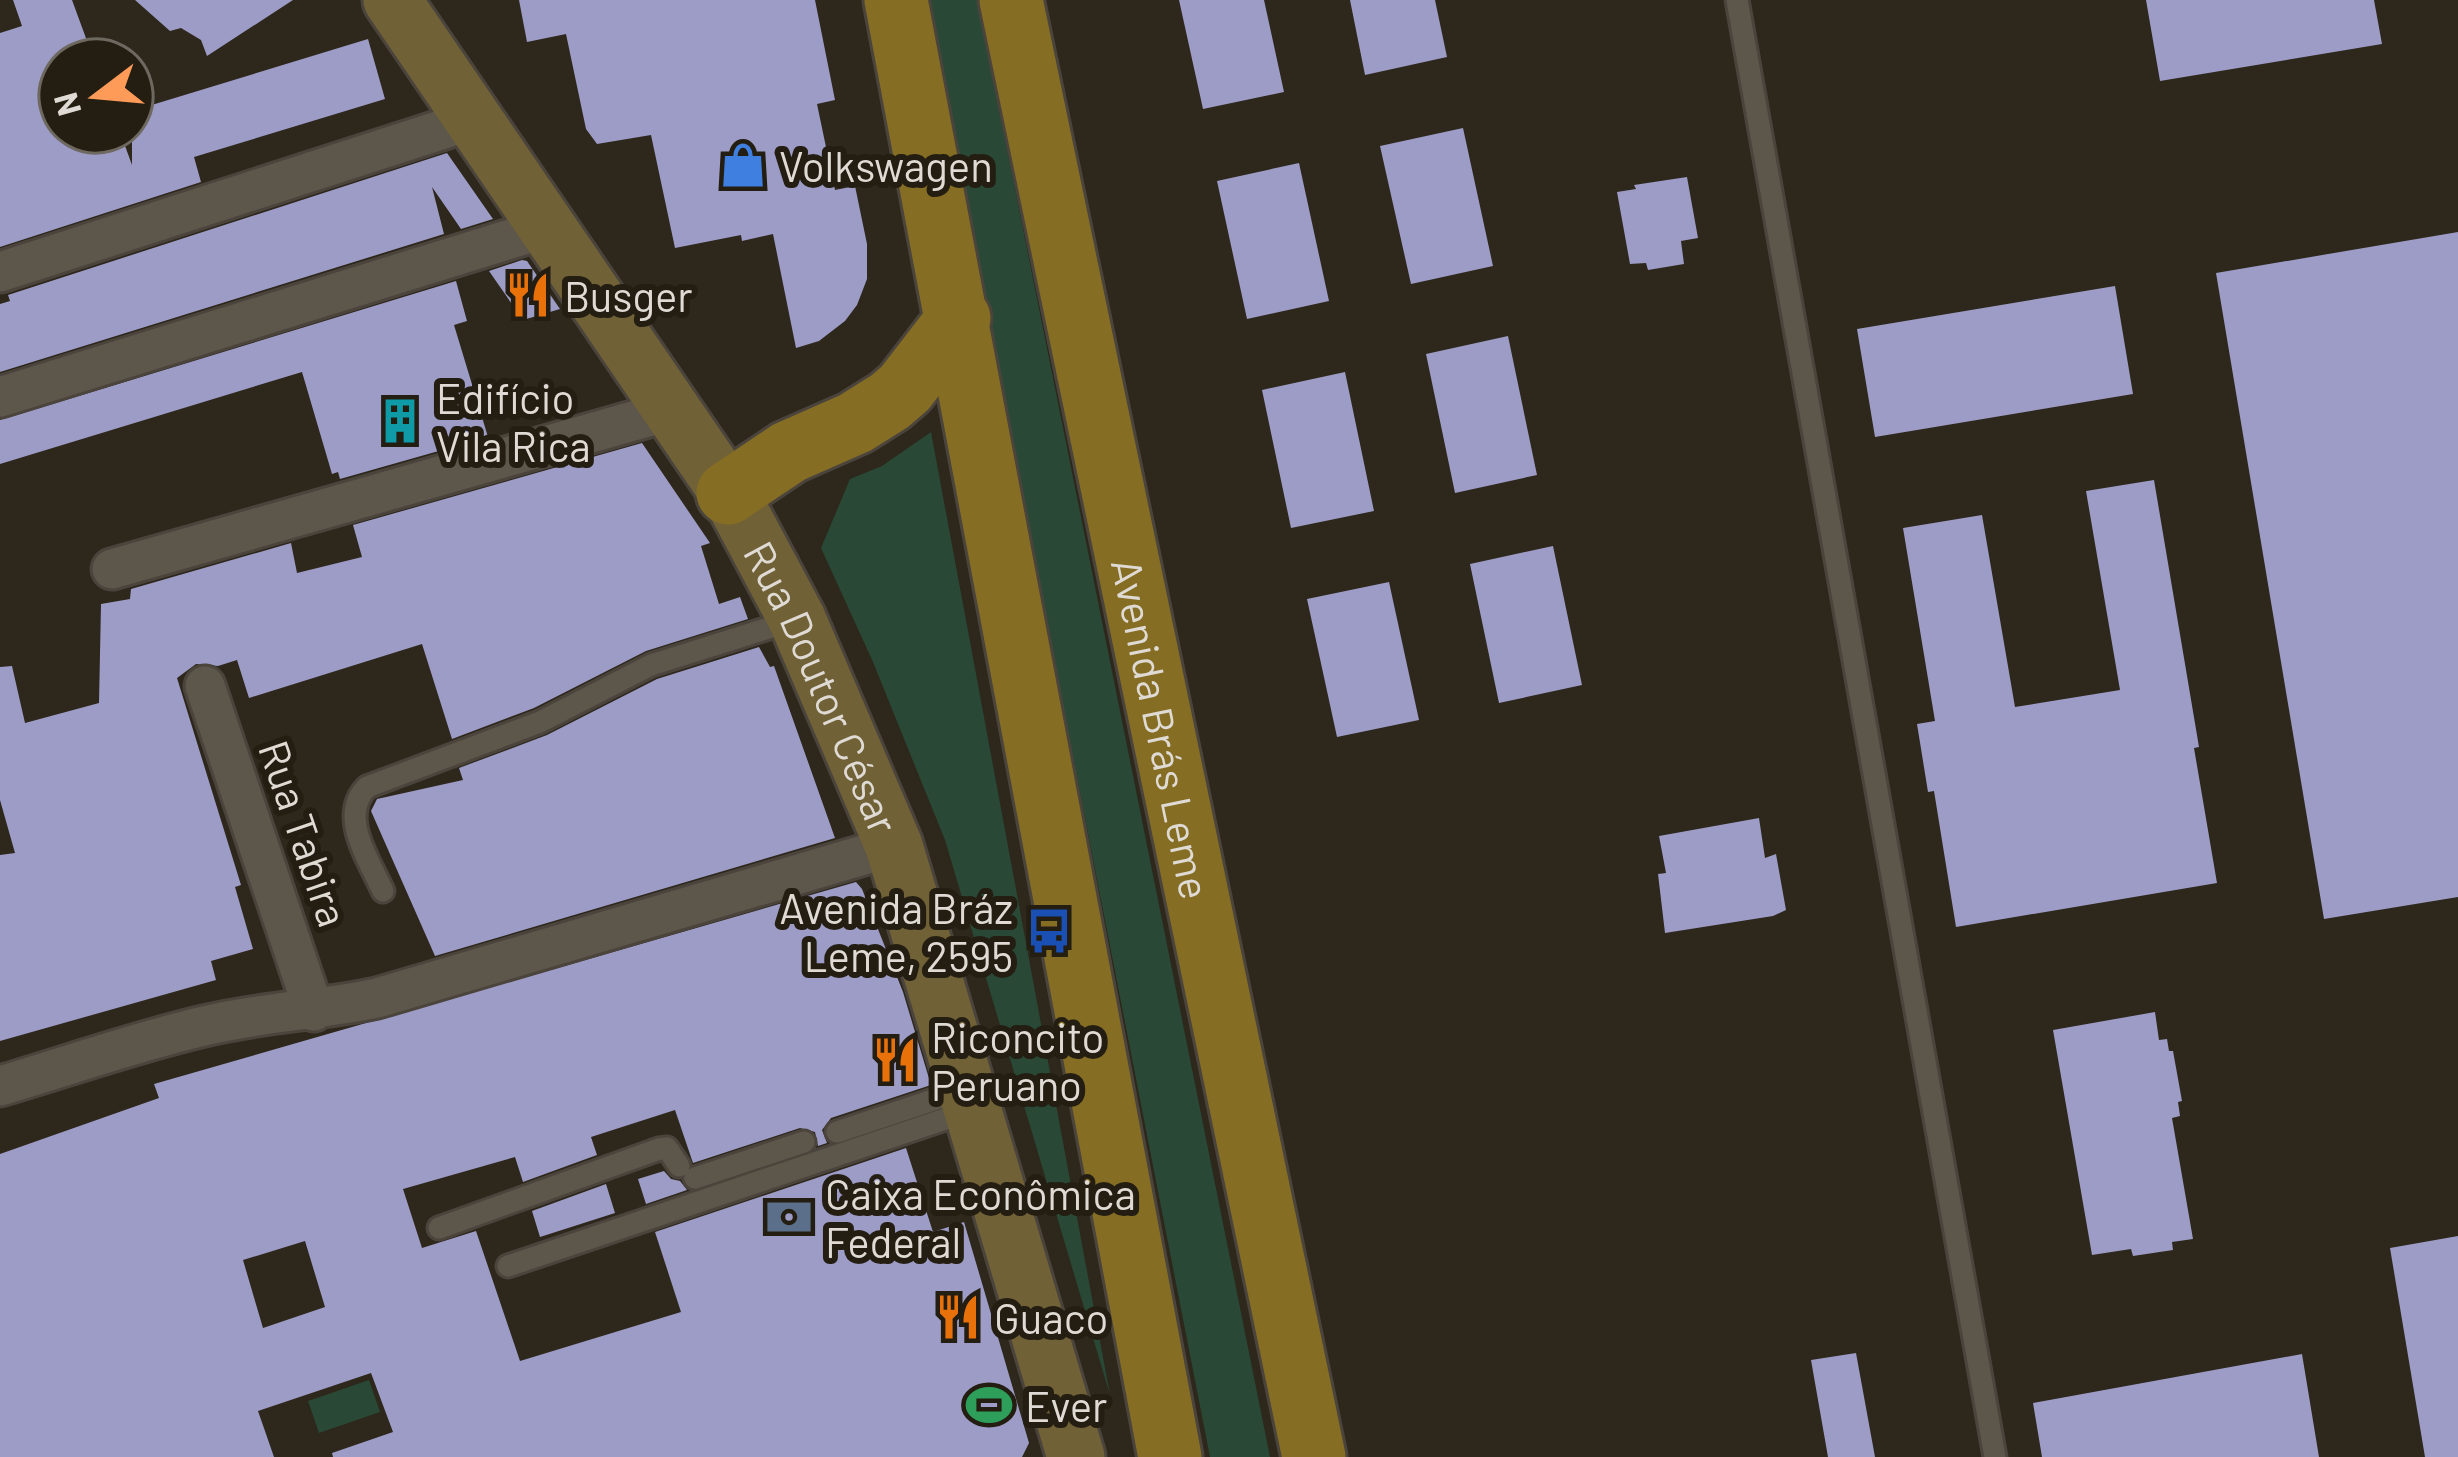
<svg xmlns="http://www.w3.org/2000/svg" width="2458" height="1457" font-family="Barlow,sans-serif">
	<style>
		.green { fill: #294936 }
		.building { fill: #9d9cc6; fill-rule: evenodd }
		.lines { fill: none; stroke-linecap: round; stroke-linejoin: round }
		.lane-casing { stroke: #4a443c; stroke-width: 27 }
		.street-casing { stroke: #4a443c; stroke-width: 45 }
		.secondary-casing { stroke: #4a443c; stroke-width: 63 }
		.primary-casing { stroke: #4a443c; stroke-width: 69 }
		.lane { stroke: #5d564a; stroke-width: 21 }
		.street { stroke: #5d564a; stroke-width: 39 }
		.secondary { stroke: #716137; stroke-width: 57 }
		.primary { stroke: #856d24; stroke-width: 63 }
		.labels { text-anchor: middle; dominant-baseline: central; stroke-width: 12; stroke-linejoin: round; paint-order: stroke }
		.poi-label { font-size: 42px; fill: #dfdbd4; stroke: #231d12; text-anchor: start }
		.street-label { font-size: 42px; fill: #dfdbd4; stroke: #231d12 }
	</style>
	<rect width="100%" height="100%" fill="#2d271c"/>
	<path class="green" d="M925,0h52l293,1457h-60z
		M931,432l179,963 -165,-555 -72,-178 -52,-114 29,-69 32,-13z
		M369,1380l11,32 -61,21 -11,-32z"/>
	<path class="building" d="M13,0h59l22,60h-34v72h60l12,33v-54l236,-72 17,60 -191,58 7,25 -201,65v-214l22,-7z
		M135,0h158l-86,56 -6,-16 -20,-12 -11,3z
		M519,0h296l20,100 -18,4 18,86 20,-4 12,58v35l-10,26 -12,16 -26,20 -23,7 -23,-114 -31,7 -1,-6 -66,13 -24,-113 -54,9 -11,-15 -20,-95 -39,8z
		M1179,0h85l20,92 -81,17z
		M1350,0h85l12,57 -82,18z
		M2146,0h228l8,44 -222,37z
		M1463,128l30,138 -82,18 -31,-138z
		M447,153l46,66 -32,10 -29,-42 12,47 -444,138v-68l10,-3 -2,-6z
		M1299,163l30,138 -82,18 -30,-138z
		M1687,177l11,61 -17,3 3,23 -36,6 -2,-7 -16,1 -13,-72 19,-3 -2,-4z
		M2458,232v665l-134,22 -108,-646z
		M522,260l5,1 33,48 -37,11 -34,-49z
		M456,281l11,40 -13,4 34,112 -148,42 -2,-7 -6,2 -30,-102 -302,92v-44z
		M2115,286l18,108 -258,43 -18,-108z
		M1508,336l29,139 -82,18 -29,-139z
		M1345,372l29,139 -83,17 -29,-138z
		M642,443l68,100 -9,3 18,58 21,-7 8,22 -102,32 -112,57 -82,31 -30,-95 -173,54 -12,-38 -19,6 -22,-2 -19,14 64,207 -6,2 18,62 -42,12 5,19 -216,61v-186l15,-2 -15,-53v-133l12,-1 13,57 74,-20 2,-99 29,-5 1,-10 160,-46 6,30 65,-16 -9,-32z
		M2154,480l45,267 -5,1 23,135 -261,44 -22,-136 -6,1 -11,-68 18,-3 -32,-193 79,-13 33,192 105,-17 -34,-199z
		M1553,546l29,139 -83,18 -29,-139z
		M1389,582l30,138 -82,17 -30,-138z
		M759,647l11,20 4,-1 61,172 -400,118 -64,-145 6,-12 86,-19 -4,-12 88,-33 110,-56z
		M1759,818l6,40 11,-4 10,56 -13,6 -108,17 -7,-59 8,-1 -7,-37z
		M856,882l6,7 41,103 28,93 -100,33 -9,12 5,13 -9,3 -3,-14 -15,-4 -107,35 -18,-53 -84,27 6,18 -74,27 -8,-25 -112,32 19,59 54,-17 44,130 161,-49 -26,-80 251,-84 27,84 31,-10 65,221 -7,14h-689l-1,-4 61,-21 -22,-59 -113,38 16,46h-274v-303l159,-56 -5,-14zM305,1241l20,66 -62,21 -20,-68z
		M2155,1012l4,28 8,-1 2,12h4l9,50 -4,1 2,14 -8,2 21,121 -21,3 1,8 -40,6 -2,-7 -39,6 -39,-225z
		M664,1171l7,8 9,2 7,9 -41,14 -8,-25z
		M606,1184l9,29 -75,24 -8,-26z
		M2458,1236v221h-33l-35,-209z
		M1856,1353l19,104h-47l-17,-97z
		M2302,1354l17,103h-277l-9,-54z"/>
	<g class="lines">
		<g class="lane-casing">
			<path id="lane" d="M1737,0l258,1457
				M383,891c-14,-31 -45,-75 -16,-104l173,-65 111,-57 146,-46
				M837,1132l129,-43
				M695,1178l109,-36
				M439,1228l220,-79 8,-1 12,18
				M508,1266l464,-156"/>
		</g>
		<g class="street-casing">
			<path id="street" d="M0,272l475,-153
				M0,397l549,-170
				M112,569l560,-159
				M205,686l109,325
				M0,1086c68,-20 135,-44 204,-60 57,-14 116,-16 173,-28l517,-152"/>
		</g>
		<g class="secondary-casing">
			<g id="secondary">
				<path id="s1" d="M392,0l342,501 63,118 97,227 182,611"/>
			</g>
		</g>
		<g class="primary-casing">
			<g id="primary">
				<path d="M896,0l274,1457"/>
				<path id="s2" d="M1011,0l303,1457"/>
				<path d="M728,493l61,-41 66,-29 35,-22 15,-13 54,-70"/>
			</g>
		</g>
		<use href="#lane" class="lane"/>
		<use href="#street" class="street"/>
		<use href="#secondary" class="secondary"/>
		<use href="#primary" class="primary"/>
	</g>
	<defs>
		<g id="shop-bare" transform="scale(3.6)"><path d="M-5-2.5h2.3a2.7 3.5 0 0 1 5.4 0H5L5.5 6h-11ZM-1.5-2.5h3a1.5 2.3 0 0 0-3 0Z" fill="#3f7fe0" stroke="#231d12" stroke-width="2.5" paint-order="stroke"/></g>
		<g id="restaurant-bare" transform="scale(3.6)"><path d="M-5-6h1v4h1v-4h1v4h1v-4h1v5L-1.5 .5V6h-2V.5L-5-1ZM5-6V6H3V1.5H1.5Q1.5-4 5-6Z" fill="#e8710a" stroke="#231d12" stroke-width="2.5" paint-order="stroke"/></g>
		<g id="building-bare" transform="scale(3.6)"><path d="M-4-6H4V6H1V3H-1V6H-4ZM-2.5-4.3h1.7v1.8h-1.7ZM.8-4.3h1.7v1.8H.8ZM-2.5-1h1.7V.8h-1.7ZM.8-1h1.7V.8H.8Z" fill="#0f9aa8" stroke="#231d12" stroke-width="2.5" paint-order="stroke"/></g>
		<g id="bus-bare" transform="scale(3.6)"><path d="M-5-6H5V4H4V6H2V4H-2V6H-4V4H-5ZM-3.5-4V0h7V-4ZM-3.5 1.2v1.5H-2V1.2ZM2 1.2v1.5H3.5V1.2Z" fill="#1a4fb4" stroke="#231d12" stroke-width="2.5" paint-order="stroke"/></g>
		<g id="bank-bare" transform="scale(3.6)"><path d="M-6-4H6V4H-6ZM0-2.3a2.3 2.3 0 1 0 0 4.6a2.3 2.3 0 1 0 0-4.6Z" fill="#5c6f8a" stroke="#231d12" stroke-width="2.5" paint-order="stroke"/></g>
		<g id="stadium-bare" transform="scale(3.6)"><path d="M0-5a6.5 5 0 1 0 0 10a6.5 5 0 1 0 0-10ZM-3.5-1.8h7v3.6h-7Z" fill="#2e9e5b" stroke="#231d12" stroke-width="2.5" paint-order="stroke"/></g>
	</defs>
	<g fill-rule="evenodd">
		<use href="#shop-bare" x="743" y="165"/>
		<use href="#restaurant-bare" x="528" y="295"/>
		<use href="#building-bare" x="400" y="421"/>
		<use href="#bus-bare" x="1049" y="931"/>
		<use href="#restaurant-bare" x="895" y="1060"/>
		<use href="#bank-bare" x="789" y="1217"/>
		<use href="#restaurant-bare" x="958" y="1317"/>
		<use href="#stadium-bare" x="989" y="1405"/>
	</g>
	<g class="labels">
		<g class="poi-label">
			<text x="779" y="165">Volkswagen</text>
			<text x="564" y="295">Busger</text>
			<text x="436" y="397">Edifício<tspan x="436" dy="48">Vila Rica</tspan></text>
			<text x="1013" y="907" text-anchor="end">Avenida Bráz<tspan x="1013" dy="48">Leme, 2595</tspan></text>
			<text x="931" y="1036">Riconcito<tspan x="931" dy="48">Peruano</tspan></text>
			<text x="825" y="1193">Caixa Econômica<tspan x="825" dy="48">Federal</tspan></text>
			<text x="994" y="1317">Guaco</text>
			<text x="1025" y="1405">Ever</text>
		</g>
		<g class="street-label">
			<text stroke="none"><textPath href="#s1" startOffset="813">Rua Doutor César</textPath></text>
			<text stroke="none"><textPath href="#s2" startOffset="744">Avenida Brás Leme</textPath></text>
			<text transform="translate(305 833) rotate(71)">Rua Tabira</text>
		</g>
	</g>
	<g transform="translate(96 96) rotate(254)"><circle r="57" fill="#231d12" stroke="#6e6960" stroke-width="3"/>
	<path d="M0-9L21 45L0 30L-21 45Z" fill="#ff9b59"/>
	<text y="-18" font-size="33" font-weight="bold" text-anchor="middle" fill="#dfdbd4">N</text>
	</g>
</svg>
